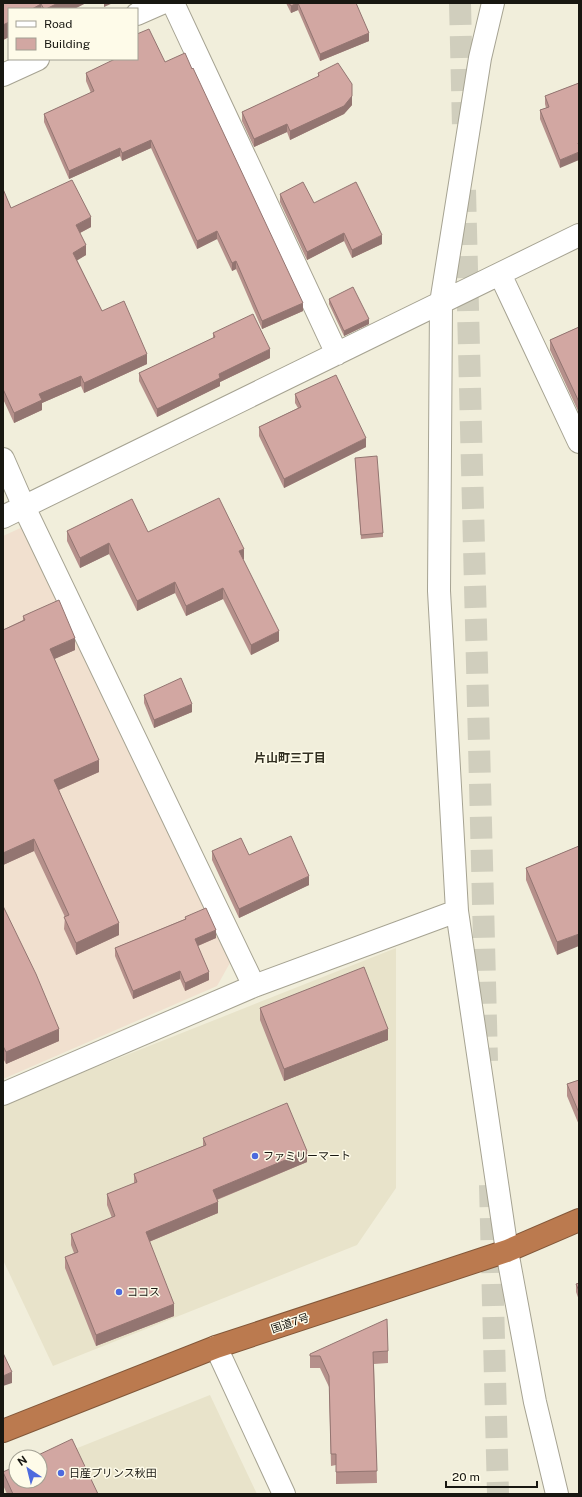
<svg xmlns="http://www.w3.org/2000/svg" width="582" height="1497" font-family="'Public Sans','Noto Sans JP',sans-serif">
	<style>
		.built { fill: #e8e3ca }
		.industrial { fill: #f1e0cf }
		.lines { fill: none; stroke-linecap: round; stroke-linejoin: round }
		.highway-tunnel { stroke: #d0cebd; stroke-width: 22; stroke-dasharray: 22 11; stroke-linecap: butt }
		.minor-casing { stroke: #a6a392; stroke-width: 24 }
		.highway-casing { stroke: #825739; stroke-width: 24 }
		.minor { stroke: #fff; stroke-width: 22 }
		.highway { stroke: #bb7a4f; stroke-width: 22 }
		.wall { fill: #b5908b }
		.shaded-wall { fill: #937571 }
		.building { fill: #d2a7a2; stroke: #937571 }
		.poi-dot { fill: #4d6ade; stroke: #fefbe9; stroke-width: 1.5 }
		.labels { text-anchor: middle; dominant-baseline: central; stroke-width: 3; stroke-linejoin: round; paint-order: stroke }
		.poi-label { font-size: 11px; fill: #181711; stroke: #fefbe9; text-anchor: start }
		.street-label { font-size: 11px; fill: #181711; stroke: #fefbe9 }
		.neighbourhood-label { font-size: 12px; font-weight: bold; fill: #322f21; stroke: #fefbe9 }
	</style>
	<rect width="100%" height="100%" fill="#f1eedb"/>
	<path class="built" d="M396,948v240l-39,57 -304,121 -50,-106v-156z
		M210,1395l47,99h-254v-16l13,3h24v-18z"/>
	<path class="industrial" d="M27,525l204,436 -14,25 -214,93v-543z"/>
	<g class="lines">
		<path class="highway-tunnel" d="M460,3l3,124
			M465,190l22,871
			M490,1185l8,309"/>
		<g class="minor-casing">
			<path id="minor" d="M173,3l164,351
				M493,3l-13,55 -39,245 -2,288 18,320 50,340 28,151 22,92
				M137,14l25,-11
				M3,75l35,-16
				M500,274l79,168
				M3,459l21,48 230,479
				M3,517l576,-282
				M3,1094l251,-108 203,-75
				M216,1347l68,147"/>
		</g>
		<g class="highway-casing">
			<path id="highway" d="M3,1431l213,-84 291,-96 72,-31"/>
		</g>
		<use href="#minor" class="minor"/>
		<use href="#highway" class="highway"/>
	</g>
	<path class="wall" d="M3,3h83l-12,6h-65v28l-6,3z
		M286,3h70l13,38 -49,20 -22,-51 -7,3z
		M165,62l138,249 -41,18 -26,-60 -4,2 -15,-32 -20,10 -46,-101 -29,13 -2,-5 -51,23 -25,-57v-8l47,-21 -5,-12v-8z
		M318,73l34,32 -8,9 -54,26 -3,-8 -33,15 -12,-26v-9l76,-35z
		M579,83l-19,85 -20,-49v-9l6,-2 -1,-4v-8z
		M3,189l8,19 80,19 -11,6 6,22 -9,5 25,51 45,53 -63,29 -3,-7 -39,17v7l-28,13 -11,-24z
		M280,194l34,9 68,41 -30,14 -8,-17 -37,19 -27,-58z
		M329,299l40,25 -25,12 -15,-32z
		M579,327v86l-29,-63v-10z
		M213,333l57,25 -50,24v4l-63,31 -18,-36v-8l74,-35z
		M295,394l71,53 -82,41 -25,-52v-9l39,-19 -3,-5z
		M355,458l28,75v4l-22,2z
		M67,531l81,1 96,27h-1l36,82 -28,14 -28,-56 -37,17 -11,-23 -38,18 -28,-57 -29,14 -13,-27z
		M23,616l52,34 -21,9 45,113 -40,18 60,145 -43,20 -12,-26 1,-12 -31,-66 -31,14v-235l20,-10z
		M144,695l48,17 -38,16 -10,-25z
		M579,846l-22,109 -31,-75v-12z
		M212,851l37,4 60,30 -70,33 -27,-58z
		M3,906l56,135 -53,23 -3,-6z
		M185,917l31,21 -18,8 11,34 -24,11 -5,-12 -47,20 -18,-43v-8l70,-29z
		M260,1008l128,32 -104,41 -24,-61z
		M579,1080v45l-12,-29v-12z
		M203,1138l104,24 -90,38 1,13 -69,29 25,74 -78,30 -31,-78v-11l9,-4 -3,-8v-11l41,-16 -5,-13v-11l27,-10v-10l69,-28z
		M579,1283v17l-3,-8v-8z
		M388,1351v12l-14,1 3,119 -41,1v-19l-5,1 -2,-79 -9,-19h-10v-14z
		M3,1472l95,22h-91l-4,-9z"/>
	<path class="shaded-wall" d="M58,3h28l-12,6h-28z
		M104,3h9l-9,4z
		M297,3h1v7l-7,3v-7z
		M41,4v5h-9z
		M9,22v15l-6,3v-15z
		M369,33v8l-49,20v-7z
		M352,84v21l-8,9 -54,26v-9z
		M287,124v8l-33,15v-8z
		M151,140v8l-29,13v-8z
		M120,148v8l-51,23v-8z
		M579,152v8l-19,8v-8z
		M91,217v10l-15,8v-10z
		M217,231v8l-20,10v-8z
		M344,233v8l-37,19v-8z
		M382,235v9l-30,14v-8z
		M86,245v10l-13,8v-10z
		M236,261v8l-4,2v-8z
		M303,303v8l-41,18v-8z
		M369,319v5l-25,12v-5z
		M270,349v9l-50,24v4l-63,31v-8l62,-35z
		M147,354v10l-63,29v-10z
		M81,376v10l-39,17v7l-28,13v-10l25,-19z
		M366,438v9l-82,41v-9z
		M109,543v11l-29,14v-10z
		M244,549v10l-5,2v-10z
		M175,582v11l-38,18v-10z
		M223,588v11l-37,17v-10z
		M279,631v10l-28,14v-10z
		M75,638v12l-25,11v-12z
		M192,704v8l-38,16v-8z
		M99,760v12l-45,20v-12z
		M34,839v12l-31,14v-12z
		M309,876v9l-70,33v-9z
		M119,923v12l-43,20v-12z
		M216,930v8l-21,9v-8z
		M579,934v12l-22,9v-13z
		M180,971v8l-47,20v-8z
		M209,972v8l-24,11v-8z
		M59,1029v12l-53,23v-12z
		M388,1029v11l-104,41v-12z
		M307,1151v11l-94,39v-11z
		M218,1202v11l-72,30v-11z
		M174,1304v12l-78,30v-11z
		M12,1372v11l-9,3v-10z"/>
	<path class="building" d="M3,3h55l-12,6h-2l-3,-5 -9,5h-23v13l-6,3z
		M289,3h8l-6,3z
		M298,3h58l13,30 -49,21z
		M149,29l16,33 20,-9 7,16 1,-1 110,235 -41,18 -26,-60 -4,2 -15,-32 -20,10 -46,-101 -29,13 -2,-5 -51,23 -25,-57 50,-23 -8,-18 29,-14h22v-25z
		M338,63l14,21v12l-8,10 -54,25 -3,-7 -33,15 -12,-27 77,-36 -1,-3z
		M579,83v59l-1,1 1,3v6l-19,8 -20,-50 9,-3 -4,-11z
		M72,180l19,37 -15,8 10,20 -13,8 29,58 22,-10 23,53 -63,29 -3,-7 -42,18 3,6 -28,13 -11,-24v-200l8,19z
		M303,182l11,21 42,-21 26,53 -30,15 -8,-17 -37,19 -27,-58z
		M353,287l16,32 -25,12 -15,-32z
		M253,314l17,35 -51,25 1,4 -63,31 -18,-36 76,-36 -2,-4z
		M579,327v75l-29,-62z
		M336,375l30,63 -82,41 -25,-52 42,-20 -6,-13z
		M377,456l6,77 -22,2 -6,-77z
		M219,498l25,51 -5,2 40,80 -28,14 -28,-57 -37,18 -11,-24 -38,19 -28,-58 -29,15 -13,-27 65,-32 16,33z
		M59,600l16,38 -25,11 49,111 -45,20 65,143 -43,20 -12,-26 5,-2 -35,-76 -31,14v-223l22,-10 -2,-4z
		M181,678l11,26 -38,16 -10,-25z
		M291,836l18,40 -70,33 -27,-58 29,-13 8,17z
		M579,846v88l-22,8 -31,-74z
		M3,906l33,68 23,55 -53,23 -3,-6z
		M206,908l10,22 -21,9 14,33 -24,11 -5,-12 -47,20 -18,-43 71,-29 -1,-2z
		M364,967l24,62 -104,40 -24,-61z
		M579,1080v33l-12,-29z
		M287,1103l20,48 -94,39 5,12 -72,30 28,72 -78,31 -31,-78 13,-5 -7,-18 44,-18 -8,-22 30,-12 -3,-8 72,-29 -3,-7z
		M579,1283v8l-3,-7z
		M387,1319l1,32 -15,1 4,119 -41,1v-18h-5l-2,-78 -9,-20h-10v-2z
		M3,1353l9,19 -9,4z
		M72,1439l26,55h-85l-10,-22 13,-6v15h24v-24h-6z"/>
	<g class="poi-dot">
		<circle cx="255" cy="1156" r="4"/>
		<circle cx="119" cy="1292" r="4"/>
		<circle cx="61" cy="1473" r="4"/>
	</g>
	<g class="labels">
		<g class="poi-label">
			<text x="263" y="1156">ファミリーマート</text>
			<text x="127" y="1292">ココス</text>
			<text x="69" y="1473">日産プリンス秋田</text>
		</g>
		<g class="street-label">
			<text transform="translate(290 1323) rotate(-18)">国道7号</text>
		</g>
		<g class="neighbourhood-label">
			<text x="290" y="758">片山町三丁目</text>
		</g>
	</g>
	<rect width="582" height="1497" fill="none" stroke="#181711" stroke-width="8"/>
	<rect x="8" y="8" width="130" height="52" fill="#fefbe9" stroke="#a2a093"/>
	<rect x="16" y="21" width="20" height="6" fill="#ffffff" stroke="#a2a093"/>
	<text x="44" y="28" font-size="12" fill="#181711">Road</text>
	<rect x="16" y="38" width="20" height="12" fill="#d2a7a2" stroke="#a2a093"/>
	<text x="44" y="48" font-size="12" fill="#181711">Building</text>
	<g transform="translate(28 1469) rotate(325)"><circle r="19" fill="#fefbe9" stroke="#a2a093"/>
	<path d="M0-3L7 15L0 10L-7 15Z" fill="#4d6ade"/>
	<text y="-6" font-size="11" font-weight="bold" text-anchor="middle" fill="#181711">N</text>
	</g>
	<path d="M446 1481v6h91v-6" fill="none" stroke="#181711" stroke-width="2"/>
	<text x="452" y="1481" font-size="12" fill="#181711" stroke="#fefbe9" stroke-width="3" paint-order="stroke">20 m</text>
</svg>
